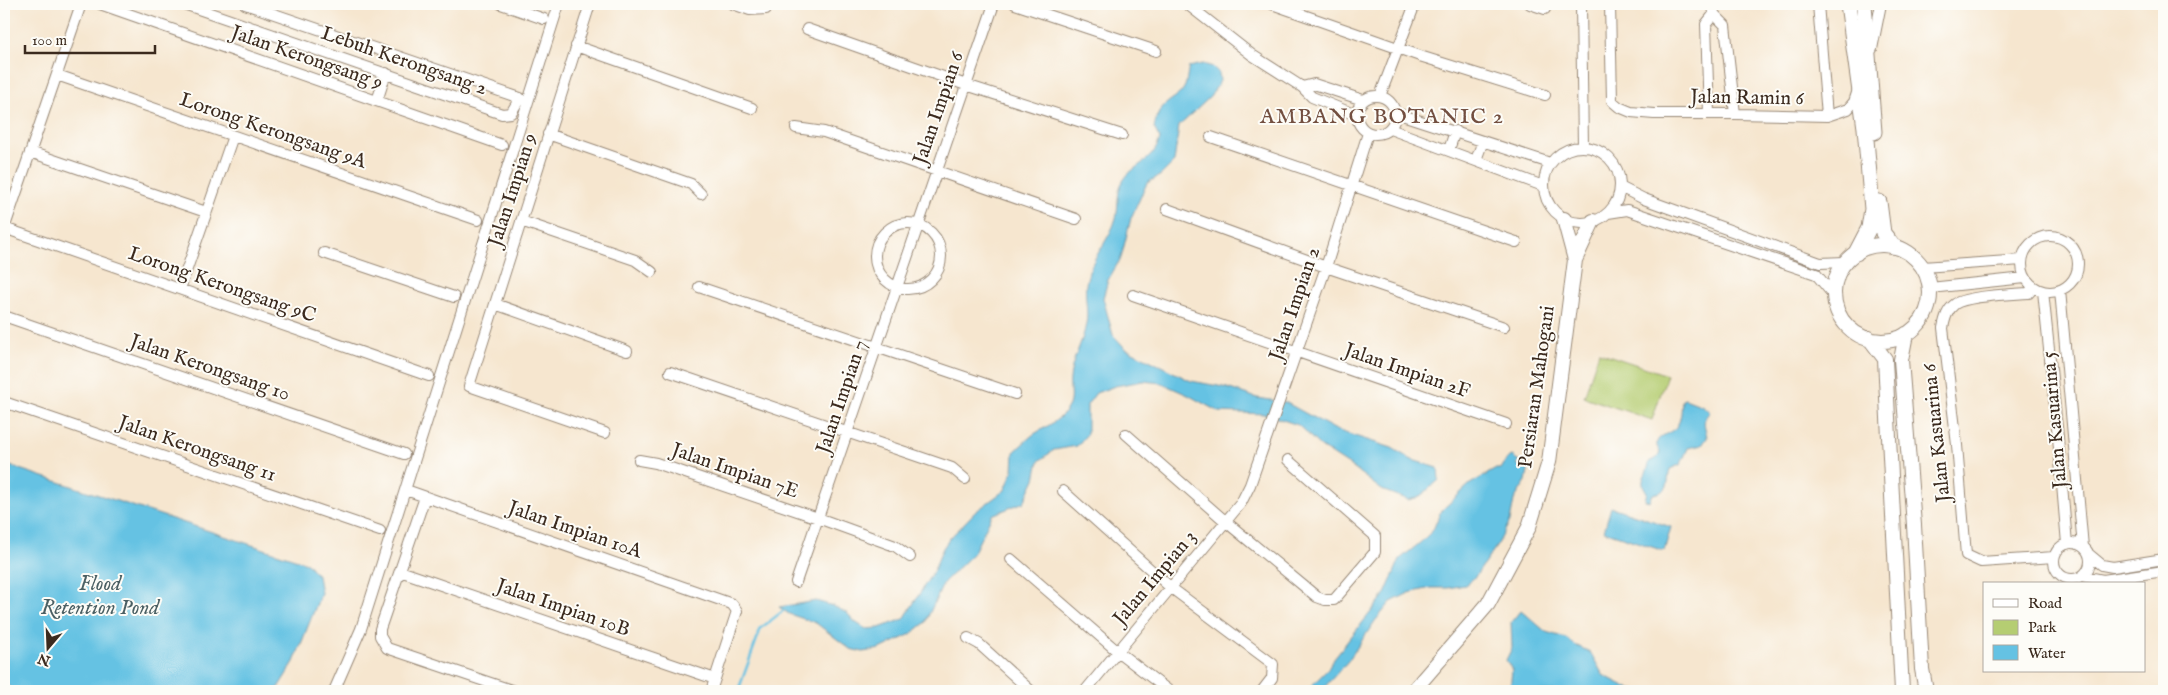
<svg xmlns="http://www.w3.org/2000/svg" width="2168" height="695" font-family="'IM FELL English',serif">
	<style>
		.green { fill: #b5cd72; stroke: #787c48 }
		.water { fill: #65c2e3; stroke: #507680 }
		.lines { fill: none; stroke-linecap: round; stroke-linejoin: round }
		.stream { stroke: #65c2e3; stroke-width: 2.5 }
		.minor-casing { stroke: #988876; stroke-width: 12 }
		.major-casing { stroke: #988876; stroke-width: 16 }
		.highway-casing { stroke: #988876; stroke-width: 17 }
		.minor { stroke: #fff; stroke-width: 10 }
		.major { stroke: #fff; stroke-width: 14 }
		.highway { stroke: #fff; stroke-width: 15 }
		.labels { text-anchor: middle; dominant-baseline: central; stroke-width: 4; stroke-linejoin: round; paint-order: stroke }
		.street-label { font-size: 20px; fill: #3b2a1e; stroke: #fdfcf7 }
		.water-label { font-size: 21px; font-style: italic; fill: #4a5f63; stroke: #fdfcf7 }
		.quarter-label { font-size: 22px; letter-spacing: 1px; fill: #734f40; stroke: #fdfcf7 }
	</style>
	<rect width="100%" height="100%" fill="#fdfcf7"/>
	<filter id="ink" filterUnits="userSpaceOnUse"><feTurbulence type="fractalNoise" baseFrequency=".02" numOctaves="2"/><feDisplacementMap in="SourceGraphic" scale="10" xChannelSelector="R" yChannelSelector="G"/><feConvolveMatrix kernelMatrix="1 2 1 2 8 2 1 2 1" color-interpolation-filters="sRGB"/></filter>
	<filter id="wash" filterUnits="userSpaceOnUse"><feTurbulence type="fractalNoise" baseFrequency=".0096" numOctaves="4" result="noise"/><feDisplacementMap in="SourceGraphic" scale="20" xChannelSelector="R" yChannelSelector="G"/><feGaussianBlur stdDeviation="1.12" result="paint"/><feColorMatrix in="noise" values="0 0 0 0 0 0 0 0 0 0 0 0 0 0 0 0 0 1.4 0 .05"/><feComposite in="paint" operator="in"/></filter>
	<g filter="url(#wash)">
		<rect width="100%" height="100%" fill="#f6e6cf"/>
		<path class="green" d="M1599,352l68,23 -15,45 -68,-23z"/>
		<path class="water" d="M1203,64l10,3 6,6 1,8 -10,16 -31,29 -5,36 -13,13 -14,8 -16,35 -10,40 -13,22 -5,18 10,37 12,13 66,33 33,6 33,11 28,4 51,28 56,18 20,12 26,8 1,12 -20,17 -11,3 -26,-10 -33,-25 -28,-18 -23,-22 -33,-11 -46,-2 -31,-17 -27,-12 -18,-2 -28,5 -19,7 -9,12v29l-10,12 -23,4 -15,11 -4,18 -11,23 -32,13 -19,39 -29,28 -19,41 -14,11 -31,15 -17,3 -13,-3 -34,-26 -27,-9 -10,-7 37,-6 17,5 14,7 8,9 11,7 13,-1 25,-9 30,-49 9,-22 7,-10 25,-26 30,-22 8,-19 1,-19c7,-6 13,-13 20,-18 13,-8 28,-14 35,-29 3,-8 0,-17 1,-26 1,-19 13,-36 16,-55 3,-14 -3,-30 1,-45 5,-23 23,-39 29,-61 3,-12 0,-26 7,-37 11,-18 29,-17 37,-42l-6,-11c2,-10 5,-19 13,-25 7,-6 14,-8 18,-17 2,-5 2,-13 4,-19z
			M1685,399l18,7 7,6c-10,9 -4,15 -3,26l-5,7 -14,3 -7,16 -11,5c-4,14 2,21 -17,25l-3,7 -5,-1 2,-8c-10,-13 1,-16 2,-30l9,-5 2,-5c-11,-16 9,-16 16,-25 6,-7 5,-18 6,-27z
			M1512,456l7,5 -2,3 4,3 4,-3 4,3 -3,14 -12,19 -4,21 -12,23 -23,33 -10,8 -17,3h-17l-22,5 -18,9 -16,19 -27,40 -27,30h-15l22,-22 6,-11 41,-51 10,-13 15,-35 21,-17 12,-12 8,-19 29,-27 26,-15h5l6,-10z
			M4,464l303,99 11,13 3,17 -27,69 -18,29h-262l-10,-9z
			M1611,507l60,20 -7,24 -60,-20z
			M1521,610l25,22 20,6 9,7 15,7 13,23 29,15 18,1h-140l2,-21 -6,-10 6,-12 -1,-26z"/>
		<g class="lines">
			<path class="stream" d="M738,691l23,-63 22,-17"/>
		</g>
	</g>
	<g filter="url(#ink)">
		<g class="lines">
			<g class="minor-casing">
				<path id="minor" d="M100,4l402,141
					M184,4l318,110 9,-1 9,-15 -275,-94
					M501,4l43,15
					M590,4l-121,382 136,47
					M733,4l17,6 16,-1
					M1015,4l141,47
					M1187,4l65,51 50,32 10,10 44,18
					M1272,4l151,53 122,38
					M1530,4l15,5
					M1581,4l2,143
					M1610,4l2,97 7,6 12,5 23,2h81l92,2 21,-7 6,-7 4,-12
					M1818,4l9,112
					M1714,14l11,11 10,89
					M807,29l159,56 156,50
					M576,46l176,62
					M1872,49l9,-45
					M57,75l421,145
					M1302,87l12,-3 49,16
					M1357 115a19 19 0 1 1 38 0a19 19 0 1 1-38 0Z
					M1380,96l35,-92
					M377,101l9,-28
					M1396,113l154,50
					M1709,114l-3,-90 8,-10 -1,-10
					M796,128l28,4 252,87
					M1390,129l153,57
					M548,134l143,50 10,10
					M1211,137l305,105
					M1544 185a38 38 0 1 1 76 0a38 38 0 1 1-76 0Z
					M1449,150l6,-19
					M30,152l176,60
					M1476,160l7,-19
					M1620,187l24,12 176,64 25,-1
					M1167,209l159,58 178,60
					M1608,213l19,-3 189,64 19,23
					M521,221l114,39 17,12
					M875 256a33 33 0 1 1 66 0a33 33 0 1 1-66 0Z
					M4,228l425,148
					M4,229l77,-225
					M2022 264a28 28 0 1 1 56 0a28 28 0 1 1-56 0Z
					M324,253l130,44
					M1923,267l99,-7
					M699,287l316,107
					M2033,287l-4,6c-16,1 -63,3 -74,11 -8,6 -10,14 -12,24l14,117 9,110 15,7 73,-5
					M1930,288l95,-10
					M180,289l53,-153
					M2060,290l23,257
					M2043,291l15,146 9,107
					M1133,295l373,129
					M495,304l132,47
					M4,316l400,138
					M670,372l282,96 13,11
					M4,402l376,129
					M1126,434l99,87 92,76 8,3h9l41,-48v-16l-87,-76
					M639,460l17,3 162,55 77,28 15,11
					M406,490l326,114 5,7 -26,80
					M1063,491l107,96 103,77 -1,14 -10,13
					M425,497l-45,132v7l7,12 127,43
					M2054 561a18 18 0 1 1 36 0a18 18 0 1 1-36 0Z
					M2090,555l12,10 11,2 51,-8
					M1011,559l106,92 52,40
					M400,571l315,108
					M2083,576l20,4 61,-9
					M796,582l198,-578
					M968,638l11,6 52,47
					M334,691l27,-62 198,-625
					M1085,691l156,-188 9,-18 76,-218 42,-134"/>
			</g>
			<g class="major-casing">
				<path id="major" d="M1564,219l11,41
					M1834 293a48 48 0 1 1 96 0a48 48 0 1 1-96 0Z
					M1906,334l-5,26 13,165 8,144 4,22
					M1869,338l16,21 17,332
					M1413,691l75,-87 41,-77 20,-65 26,-202 18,-39"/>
			</g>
			<g class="highway-casing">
				<path id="highway" d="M1848,4l17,124 7,81 -3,19 -13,25
					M1864,4l10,128
					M1879,202l4,31 10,13"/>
			</g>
			<use href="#minor" class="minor"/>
			<use href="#major" class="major"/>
			<use href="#highway" class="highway"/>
		</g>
	</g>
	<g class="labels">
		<g class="street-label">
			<text transform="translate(307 58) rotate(19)">Jalan Kerongsang 9</text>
			<text transform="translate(404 61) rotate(19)">Lebuh Kerongsang 2</text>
			<text transform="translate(1747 98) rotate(1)">Jalan Ramin 6</text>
			<text transform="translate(939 108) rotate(-71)">Jalan Impian 6</text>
			<text transform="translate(273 131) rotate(19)">Lorong Kerongsang 9A</text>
			<text transform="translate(513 190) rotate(-72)">Jalan Impian 9</text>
			<text transform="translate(222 285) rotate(19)">Lorong Kerongsang 9C</text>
			<text transform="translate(1295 304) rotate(-71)">Jalan Impian 2</text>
			<text transform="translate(210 368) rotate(19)">Jalan Kerongsang 10</text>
			<text transform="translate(1407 371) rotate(19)">Jalan Impian 2F</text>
			<text transform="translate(1537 387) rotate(-82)">Persiaran Mahogani</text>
			<text transform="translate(842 397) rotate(-71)">Jalan Impian 7</text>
			<text transform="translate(2055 420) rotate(-95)">Jalan Kasuarina 5</text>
			<text transform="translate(1937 433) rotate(-96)">Jalan Kasuarina 6</text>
			<text transform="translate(197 449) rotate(19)">Jalan Kerongsang 11</text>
			<text transform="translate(735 471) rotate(19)">Jalan Impian 7E</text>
			<text transform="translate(575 530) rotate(19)">Jalan Impian 10A</text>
			<text transform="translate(1155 578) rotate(-50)">Jalan Impian 3</text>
			<text transform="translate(563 608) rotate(19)">Jalan Impian 10B</text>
		</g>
		<g class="water-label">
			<text x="100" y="584">Flood<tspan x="100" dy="24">Retention Pond</tspan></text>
		</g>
		<g class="quarter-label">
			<text x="1382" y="117">AMBANG BOTANIC 2</text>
		</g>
	</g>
	<rect width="2168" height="695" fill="none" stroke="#fdfcf7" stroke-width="20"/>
	<rect x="1983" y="582" width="162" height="90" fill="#fdfcf7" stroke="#afa8a0"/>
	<rect x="1993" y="599" width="25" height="8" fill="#ffffff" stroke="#afa8a0"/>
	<text x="2028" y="608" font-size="15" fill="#3b2a1e">Road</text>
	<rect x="1993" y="620" width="25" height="15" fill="#b5cd72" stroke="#afa8a0"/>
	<text x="2028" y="632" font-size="15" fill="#3b2a1e">Park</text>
	<rect x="1993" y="645" width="25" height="15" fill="#65c2e3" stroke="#afa8a0"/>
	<text x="2028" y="658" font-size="15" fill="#3b2a1e">Water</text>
	<g transform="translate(48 648) rotate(199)" stroke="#fdfcf7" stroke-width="4" paint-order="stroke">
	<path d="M0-4L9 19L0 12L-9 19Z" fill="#3b2a1e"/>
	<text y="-8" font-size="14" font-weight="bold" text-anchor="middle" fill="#3b2a1e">N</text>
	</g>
	<path d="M25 45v8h130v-8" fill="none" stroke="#3b2a1e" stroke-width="2.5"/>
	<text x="32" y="45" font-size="15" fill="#3b2a1e" stroke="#fdfcf7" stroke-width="4" paint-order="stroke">100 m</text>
</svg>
